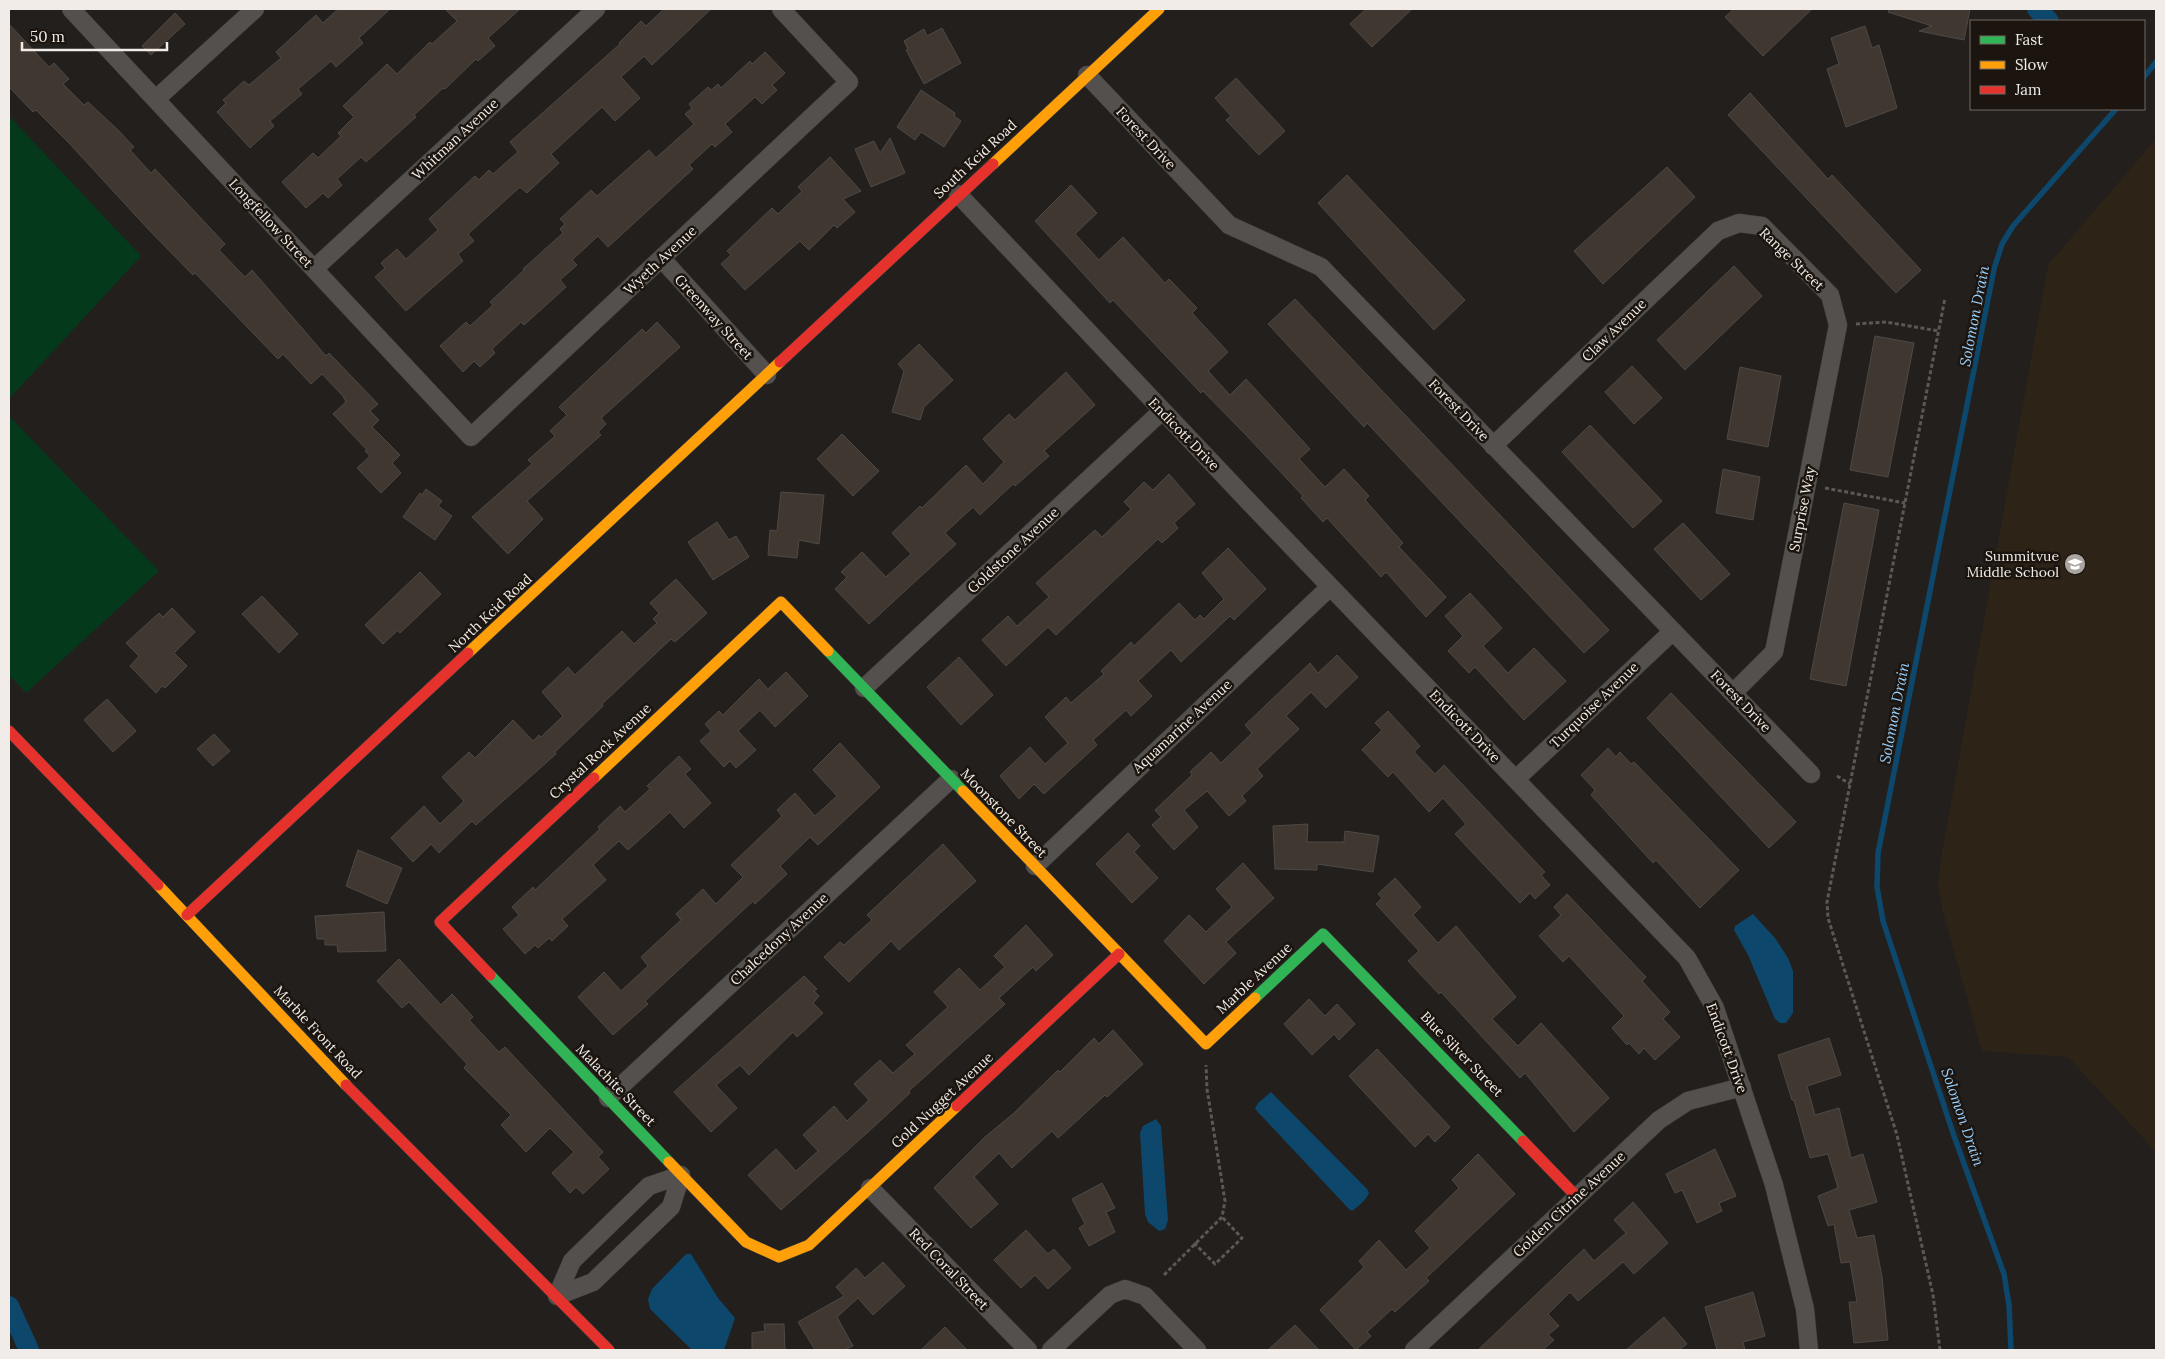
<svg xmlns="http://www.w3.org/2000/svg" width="2165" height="1359" font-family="Lora,serif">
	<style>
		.education { fill: #2d2417 }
		.green { fill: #05391c }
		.water { fill: #0e476c }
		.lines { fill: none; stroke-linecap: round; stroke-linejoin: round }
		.stream { stroke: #0e476c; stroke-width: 5.5 }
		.canal { stroke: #0e476c; stroke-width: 20 }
		.building { fill: #403830; stroke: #4c4947 }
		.street-casing { stroke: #3d3a38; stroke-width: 19 }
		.fast-casing { stroke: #3d3a38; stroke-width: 12 }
		.slow-casing { stroke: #3d3a38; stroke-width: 12 }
		.jam-casing { stroke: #3d3a38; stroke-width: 12 }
		.path { stroke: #5b5856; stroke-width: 3; stroke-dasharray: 4 2.5; stroke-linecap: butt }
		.street { stroke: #53504d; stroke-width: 18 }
		.fast { stroke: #30b455; stroke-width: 11 }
		.slow { stroke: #ff9f0a; stroke-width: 11 }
		.jam { stroke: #e5322d; stroke-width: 11 }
		.labels { text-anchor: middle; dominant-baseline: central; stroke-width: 5; stroke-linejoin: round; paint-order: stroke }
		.street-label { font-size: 14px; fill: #f1ece7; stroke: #1c150f }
		.poi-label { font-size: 14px; fill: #f1ece7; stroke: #1c150f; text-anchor: end }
		.water-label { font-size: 15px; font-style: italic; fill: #97cffd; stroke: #1c150f }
	</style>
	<rect width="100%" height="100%" fill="#221f1c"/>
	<path class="education" d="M2156,139v1013l-88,-95 -86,-6 -39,-139 -5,-25 2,-23 108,-599z"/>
	<path class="green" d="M9,116l132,140 -132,143z
		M9,416l150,155 -133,122 -17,-18z"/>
	<path class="water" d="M1753,914l22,24 13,20 5,13v42l-7,10h-6l-5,-4 -27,-64 -14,-25 1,-4z
		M1271,1092l96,97 2,4c-3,7 -10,13 -17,18l-3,-2 -94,-100 3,-6z
		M1156,1119l5,7 7,94 -3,9 -6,2 -11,-9 -3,-8 -5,-81 3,-7z
		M686,1254h5l27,44 17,20 -11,32h-32l-42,-41 -2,-10 4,-10z"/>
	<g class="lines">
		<path class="stream" d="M2144,77l12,-15
			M2011,1350l-2,-45 -5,-31 -50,-138 -71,-215 -6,-34 1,-34 116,-584 8,-25 11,-18 103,-117"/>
		<path class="canal" d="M2037,9l12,12
			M9,1306l20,44"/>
	</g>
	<path class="building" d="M338,9h52l-31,29 4,5 -27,24 -5,-6 -33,28 4,5 -32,27 4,5 -24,22 -33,-36 9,-9 -3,-3 21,-19 5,4 32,-27 -5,-6 40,-37 7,8z
		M445,9h75l-32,29 7,8 -17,15 -2,-2 -31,30 -2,-1 -29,27 2,2 -50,45 -5,-5 -24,22 5,6 -14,13 -5,-5 -17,15 -24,-26 31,-29 5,5 23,-22 -3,-3 16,-16 -11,-11 44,-42 10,10 33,-32 2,2 25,-23z
		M664,9h47l-59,56 -8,-9 -23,21 19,21 -25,23 -13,-14 -51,47 8,9 -32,30 -7,-6 -52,47 6,7 -16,13 5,7 -57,50 -31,-34 10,-9 -4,-5 16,-14 9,10 32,-29 -9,-11 46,-43 4,4 10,-10 4,4 25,-22 -8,-10 110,-98 -1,-1 22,-22 5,5z
		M1366,9h46l-40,38 -22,-23z
		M1734,9h78l-49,47 -38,-39z
		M1889,9h81l-6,31 -45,-9 13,-5 -44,-14z
		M175,13l10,11 -34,31 -9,-9z
		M9,24l40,43 5,-4 15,16 -6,5 21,21 4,-3 30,28 16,17 -4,3 21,23 4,-4 70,75 -6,6 26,27 7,-7 74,86 3,-3 49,51 -8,7 9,9 -7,7 28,28 -8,8 9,10 -20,20 -24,-25 13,-12 -5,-5 2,-1 -34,-36 13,-12 -3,-6 -21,-22 -11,10 -28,-30 -5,5 -83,-86 -2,2 -44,-45 -80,-87 -33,-33 -3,2 -24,-25z
		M1865,26l7,22 7,-3 18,63 -51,19 -19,-58 12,-5 -8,-26z
		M942,28l19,35 -37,21 -18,-34 2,-1 -4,-8 20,-12 3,7z
		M765,52l20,21 -13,12 5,5 -15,14 -7,-7 -30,27 7,8 -17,15 -3,-3 -23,21 4,4 -85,78 -10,-11 -26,24 5,5 -17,15 6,7 -42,38 -3,-3 -29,27 3,4 -15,14 -6,-6 -11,11 -23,-26 26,-24 4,4 23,-21 -3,-3 34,-32 -1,-1 40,-36 -3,-4 5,-5 -5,-5 31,-29 6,6 52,-46 7,8 38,-34 -9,-10 7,-6 -3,-4 19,-17 3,3 7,-6 3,4 29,-27 2,3z
		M1236,78l49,53 -26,24 -33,-35 5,-4 -16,-18z
		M921,90l34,23 -1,3 7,5 -17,26 -23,-15 -6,8 -18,-13z
		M1750,93l78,86 4,-4 89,95 -25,23 -168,-178z
		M890,138l15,35 -34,14 -16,-38 19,-8 6,12z
		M830,157l31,34 -18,8 12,13 -18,16 -3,-3 -25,25 -9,-9 -55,49 -24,-26 10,-9 -4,-4 45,-43 6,6 24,-23 -4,-4z
		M1667,167l28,30 -92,87 -29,-33z
		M1347,175l118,125 -31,30 -116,-127z
		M1071,185l26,28 -22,21 24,26 24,-23 42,46 4,-4 28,29 -5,5 36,39 -20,19 22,24 16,-16 64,70 -11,10 26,28 19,-18 25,27 -4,4 38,43 -4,4 47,50 -20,20 -40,-45 -5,5 -54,-59 -4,4 -22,-24 2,-2 -56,-60 -44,-45 -2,2 -88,-93 -3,3 -75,-82z
		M1734,266l28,30 -77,74 -28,-30z
		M1295,299l314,331 -25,23 -217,-230 -3,4 -96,-103z
		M657,322l23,25 -79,71 5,6 -8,8 3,3 -74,66 16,18 -35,35 -36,-37 60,-53 -4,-4 27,-24 -5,-5 17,-16 -8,-8 83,-78 4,4z
		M1875,336l39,7 -26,134 -38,-7z
		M919,344l34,36 -29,27 -4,13 -28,-8 12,-41 -6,-7z
		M1632,366l30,32 -28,26 -29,-32z
		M1740,367l41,9 -13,71 -41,-8z
		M1066,372l29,33 -51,46 5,5 -34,30 -2,-2 -33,31 -7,-8 -28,26 11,11 -87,80 -34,-35 12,-12 -6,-5 21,-20 24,25 25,-23 -19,-21 28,-27 2,2 44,-43 17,19 21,-22 -21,-23 26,-25 6,6z
		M1590,425l72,76 -29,27 -71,-76z
		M842,434l37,37 -26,25 -36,-37z
		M1723,469l37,8 -7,43 -37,-7z
		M1169,474l26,30 -21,19 4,5 -16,15 -4,-4 -102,96 -8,-8 -42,39 -24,-26 26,-24 9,10 32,-29 -13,-14 59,-53 7,7 29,-28 -7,-7 20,-20 9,8z
		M426,489l16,12 -4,5 14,10 -17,24 -32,-23 17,-24 2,2z
		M781,492l43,3 -5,49 -20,-4 -2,18 -29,-3 2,-25 7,1z
		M1844,503l35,7 -33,176 -36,-7z
		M717,522l12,18 7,-4 13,21 -36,23 -25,-38z
		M1683,523l47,51 -29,26 -47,-51z
		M1228,548l38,41 -32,31 -4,-4 -49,46 -10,-12 -33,31 14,15 -21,20 -5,-6 -33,30 4,5 -53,49 -10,-10 -15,15 -19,-23 30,-29 15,17 23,-21 -23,-26 21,-20 5,6 33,-29 -3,-3 30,-29 3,4 45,-43 16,17 5,-5 4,4 20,-20 -22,-26z
		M420,572l21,22 -41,39 -2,-3 -15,14 -18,-19z
		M676,579l31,34 -32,29 -4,-3 -69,65 1,2 -48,46 1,2 -80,71 -4,-4 -33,32 -8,-9 -18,18 -22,-24 33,-32 16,18 24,-23 -22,-24 27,-25 6,6 38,-38 20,21 6,-6 2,2 22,-21 -21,-24 26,-25 7,8 47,-44 12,13 23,-21 -4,-4 6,-6 -9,-10z
		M1470,593l32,35 -19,18 25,27 26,-25 32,33 -42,39 -49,-53 -6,6 -21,-22 15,-15 -18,-20z
		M262,596l36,38 -19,19 -37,-39z
		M172,608l23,24 -21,21 13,13 -22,22 -3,-2 -6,7 -26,-27 9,-10 -13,-13 33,-30 4,4z
		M1337,655l21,22 -32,31 -15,-16 -25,24 13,13 -42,40 6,7 -21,20 4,5 -17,15 -22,-25 -23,19 14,17 -24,23 -22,-25 9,-8 -6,-7 37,-35 -2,-3 21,-20 10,11 31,-30 -7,-8 65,-62 8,10z
		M959,657l34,38 -32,30 -34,-38z
		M786,672l22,24 -33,31 -15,-17 -22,21 18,19 -20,18 -6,-7 -6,6 -24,-26 11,-10 -6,-7 14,-13 4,4 36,-36 9,10z
		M1671,693l125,129 -27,26 -122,-130z
		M107,699l29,32 -23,21 -29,-32z
		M1388,711l32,35 -6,6 21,22 9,-9 101,107 -4,3 9,10 -15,14 -5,-6 -10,10 -65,-69 11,-10 -23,-26 -14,14 -36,-40 -5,5 -26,-27 20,-20 -7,-7z
		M214,734l16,17 -17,15 -16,-17z
		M840,743l40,44 -62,58 -8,-8 -30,29 7,8 -32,30 -2,-3 -108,100 3,3 -35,31 -35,-38 26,-25 17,19 27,-25 -7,-9 40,-37 -5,-6 27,-25 13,15 27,-27 -12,-12 51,-49 -5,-6 18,-17 20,23 22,-20 -24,-26z
		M1608,748l8,9 4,-5 11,12 3,-2 105,108 -39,38 -44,-48 -3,3 -62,-68 4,-5 -14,-15z
		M679,756l12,13 -6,5 26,29 -27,25 -14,-16 -42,38 -9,-9 -26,24 13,15 -44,39 6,7 -16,15 -3,-3 -11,10 -3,-3 -10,9 -22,-25 16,-14 -7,-8 21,-20 2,3 65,-61 -2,-2 22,-21 5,6 25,-23 -3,-3z
		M1308,824l-1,18h37l1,-11 34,5 -6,36 -56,-8v6l-42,-1 -2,-43z
		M1128,833l12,13 -6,6 24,26 -26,25 -36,-39z
		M943,844l33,37 -77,69 -8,-9 -42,41 -25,-25 16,-15 4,3 28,-25 -5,-5z
		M358,850l44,18 -15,36 -41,-18z
		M1243,863l31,35 -48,44 10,11 -32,31 -40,-43 25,-26 17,17 26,-25 -16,-18z
		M1395,878l26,29 -8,8 25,28 18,-17 60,71 -24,22 26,27 23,-23 68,75 -35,34 -49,-59 -5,5 -79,-86 -2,2 -31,-33 11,-10 -43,-47 6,-6 -4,-4z
		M1567,894l79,83 -4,4 28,31 -7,7 17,18 -25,23 -11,-12 -5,6 -10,-11 -2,2 -15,-17 12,-12 -55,-60 -6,6 -24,-26 22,-21 -7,-8z
		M384,912l2,39 -48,1 -1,-7h-12v-6h-8l-2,-23z
		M1026,925l27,30 -17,16 -3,-4 -34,31 6,6 -96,87 1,2 -32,30 -97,87 -33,-35 28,-26 20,22 22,-20 -15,-16 31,-29 13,15 22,-21 -15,-16 26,-24 13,13 22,-19 -9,-9 42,-38 -14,-15 25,-24 21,22 25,-23 -11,-11z
		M399,959l42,46 11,-11 21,23 -4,3 30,32 6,-5 98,105 -5,5 11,12 -26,25 -7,-7 -6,6 -18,-20 22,-21 -24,-24 -24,24 -25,-27 10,-10 -47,-47 3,-4 -58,-62 -7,6 -25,-27z
		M804,976l13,13 -3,2 5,5 -6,7 10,10 -26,24 -4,-5 -44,43 -9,-10 -24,20 21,23 -26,24 -37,-40z
		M1309,999l16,17 12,-12 18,20 -16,16 -5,-6 -22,21 -28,-31z
		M1113,1030l30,34 -36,33 -2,-2 -47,43 -6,-7 -40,37 -13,-15 -25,24 24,27 -27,24 -37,-40 51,-51 29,-24 44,-43 2,2 34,-34 5,6z
		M1829,1038l12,37 -34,11 8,29 24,-7 12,50 12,-4 14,48 -28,8 8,28 17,-3 8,42 6,63 -34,3 -5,-41h8l-7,-40 -9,1 -7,-39 -6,2 -10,-30 20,-8 -10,-34 -18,4 -16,-58h-2l-14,-45z
		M1377,1049l73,78 -15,15 -7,-8 -13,13 -66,-71z
		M1715,1149l21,47 -17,7 3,8 -25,12 -15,-33 -7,3 -9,-19z
		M1478,1154l37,40 -89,84 3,3 -34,31 -3,-3 -25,23 4,4 -15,14 -36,-40 44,-43 -5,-6 20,-21 27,30 24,-22 -15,-17 44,-43 -7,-8z
		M1102,1183l13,25 -9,4 9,20 -26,14 -10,-18 6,-4 -13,-25z
		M1633,1202l35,41 -34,31 -11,-12 -45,39 -8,-9 -22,22 11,12 -11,9 6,5 -11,10h-65l106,-101 10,12 32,-28 -12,-13z
		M1026,1230l22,24 6,-5 17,19 -23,21 -13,-14 -14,13 -27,-28z
		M883,1262l22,24 -32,29 -15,-17 -21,19 16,29 -9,4h-29l-17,-28 46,-26 -8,-9 20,-19 9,10z
		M1753,1292l12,44 -22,6 2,8h-28l-12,-43z
		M1664,1317l23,27 -8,6h-53z
		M764,1324h20l1,26h-33v-17l13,-2z
		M1295,1325l24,25h-51z
		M945,1327l22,23h-46z"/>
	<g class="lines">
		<g class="street-casing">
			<path id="street" d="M71,9l400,428 378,-355 -68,-73
				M1087,75l142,150 92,42 490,507
				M156,99l99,-90
				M958,194l292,309 437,455 28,50 59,177 31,124 4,41
				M662,259l105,116
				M314,269l282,-260
				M1493,446l225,-215 21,-8 23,3 68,69 8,30 -64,327 -41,41
				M864,688l298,-277
				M1516,779l157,-148
				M1035,866l295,-279
				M608,1098l343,-319
				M870,1188l158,162
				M557,1296l36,-14 78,-75 10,-32
				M557,1296l15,-35 77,-75 32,-11
				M1051,1350l59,-55 15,-6 20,7 52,54
				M1414,1350l245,-230 29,-19 54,-14"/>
		</g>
		<g class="fast-casing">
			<path id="fast" d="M828,651l135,140
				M490,975l179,187
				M1255,998l68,-64 200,207"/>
		</g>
		<g class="slow-casing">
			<path id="slow" d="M993,164l166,-155
				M468,653l312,-291
				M594,778l187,-176 47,49
				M963,791l243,253 49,-46
				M158,885l188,200
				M669,1162l77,80 33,15 30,-12 148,-139"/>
		</g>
		<g class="jam-casing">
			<path id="jam" d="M780,362l213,-198
				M9,731l149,154
				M187,915l281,-262
				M490,975l-50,-53 154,-144
				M346,1085l263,265
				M957,1106l162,-152
				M1523,1141l54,56"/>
		</g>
		<path class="path" d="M1856,324l30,-2 53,9
			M1825,488l80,15
			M1837,776l13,8
			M1194,1243l21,21 27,-26 -20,-21
			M1164,1275l58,-58 3,-16 -18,-112 -1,-24
			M1940,1350l-7,-55 -36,-160 -69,-217 -1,-16 118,-604"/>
		<use href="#street" class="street"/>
		<use href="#fast" class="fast"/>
		<use href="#slow" class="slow"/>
		<use href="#jam" class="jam"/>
	</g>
	<defs>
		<g id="school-disc" transform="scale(1.125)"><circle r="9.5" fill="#a9a4a0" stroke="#1c150f"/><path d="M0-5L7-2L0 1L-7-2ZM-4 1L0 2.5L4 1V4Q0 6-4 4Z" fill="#fff"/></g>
	</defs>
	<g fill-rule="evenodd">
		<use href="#school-disc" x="2075" y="564"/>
	</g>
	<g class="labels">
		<g class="street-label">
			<text transform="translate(1146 138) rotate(47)">Forest Drive</text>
			<text transform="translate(455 139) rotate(-43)">Whitman Avenue</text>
			<text transform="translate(975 159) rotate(-43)">South Kcid Road</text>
			<text transform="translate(271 223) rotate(47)">Longfellow Street</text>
			<text transform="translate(1792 259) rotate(44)">Range Street</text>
			<text transform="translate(660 260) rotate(-43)">Wyeth Avenue</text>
			<text transform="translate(714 317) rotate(48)">Greenway Street</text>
			<text transform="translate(1614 330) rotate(-44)">Claw Avenue</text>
			<text transform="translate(1459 410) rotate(46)">Forest Drive</text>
			<text transform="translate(1184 434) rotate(46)">Endicott Drive</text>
			<text transform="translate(1802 509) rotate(-79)">Surprise Way</text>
			<text transform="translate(1013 550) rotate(-43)">Goldstone Avenue</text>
			<text transform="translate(490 613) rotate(-43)">North Kcid Road</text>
			<text transform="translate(1741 701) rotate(46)">Forest Drive</text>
			<text transform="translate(1594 705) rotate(-44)">Turquoise Avenue</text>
			<text transform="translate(1182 726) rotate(-43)">Aquamarine Avenue</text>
			<text transform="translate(1465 726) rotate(46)">Endicott Drive</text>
			<text transform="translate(600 751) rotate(-43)">Crystal Rock Avenue</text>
			<text transform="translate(1004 813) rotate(46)">Moonstone Street</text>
			<text transform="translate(779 939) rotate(-43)">Chalcedony Avenue</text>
			<text transform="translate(1254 978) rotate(-43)">Marble Avenue</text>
			<text transform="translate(318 1032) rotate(47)">Marble Front Road</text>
			<text transform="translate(1727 1048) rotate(70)">Endicott Drive</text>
			<text transform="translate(1462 1054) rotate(46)">Blue Silver Street</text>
			<text transform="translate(616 1085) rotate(46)">Malachite Street</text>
			<text transform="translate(942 1100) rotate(-43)">Gold Nugget Avenue</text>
			<text transform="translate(1569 1204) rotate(-43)">Golden Citrine Avenue</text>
			<text transform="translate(949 1269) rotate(46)">Red Coral Street</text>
		</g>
		<g class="poi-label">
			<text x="2059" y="556">Summitvue<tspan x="2059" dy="16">Middle School</tspan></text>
		</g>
		<g class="water-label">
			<text transform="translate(1974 316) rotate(-79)">Solomon Drain</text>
			<text transform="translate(1894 713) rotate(-79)">Solomon Drain</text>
			<text transform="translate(1963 1117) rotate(71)">Solomon Drain</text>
		</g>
	</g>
	<rect width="2165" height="1359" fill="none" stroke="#f1ece7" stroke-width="20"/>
	<rect x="1970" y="20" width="175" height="90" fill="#1c150f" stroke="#716b65"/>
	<rect x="1980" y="36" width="25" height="8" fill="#30b455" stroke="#716b65"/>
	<text x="2015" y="45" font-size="15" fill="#f1ece7">Fast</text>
	<rect x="1980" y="61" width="25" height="8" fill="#ff9f0a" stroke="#716b65"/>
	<text x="2015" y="70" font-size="15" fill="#f1ece7">Slow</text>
	<rect x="1980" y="86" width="25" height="8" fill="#e5322d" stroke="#716b65"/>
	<text x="2015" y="95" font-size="15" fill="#f1ece7">Jam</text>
	<path d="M22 42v8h145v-8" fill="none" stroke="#f1ece7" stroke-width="2.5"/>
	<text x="30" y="42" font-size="15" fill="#f1ece7" stroke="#1c150f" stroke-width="4" paint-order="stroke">50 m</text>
</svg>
